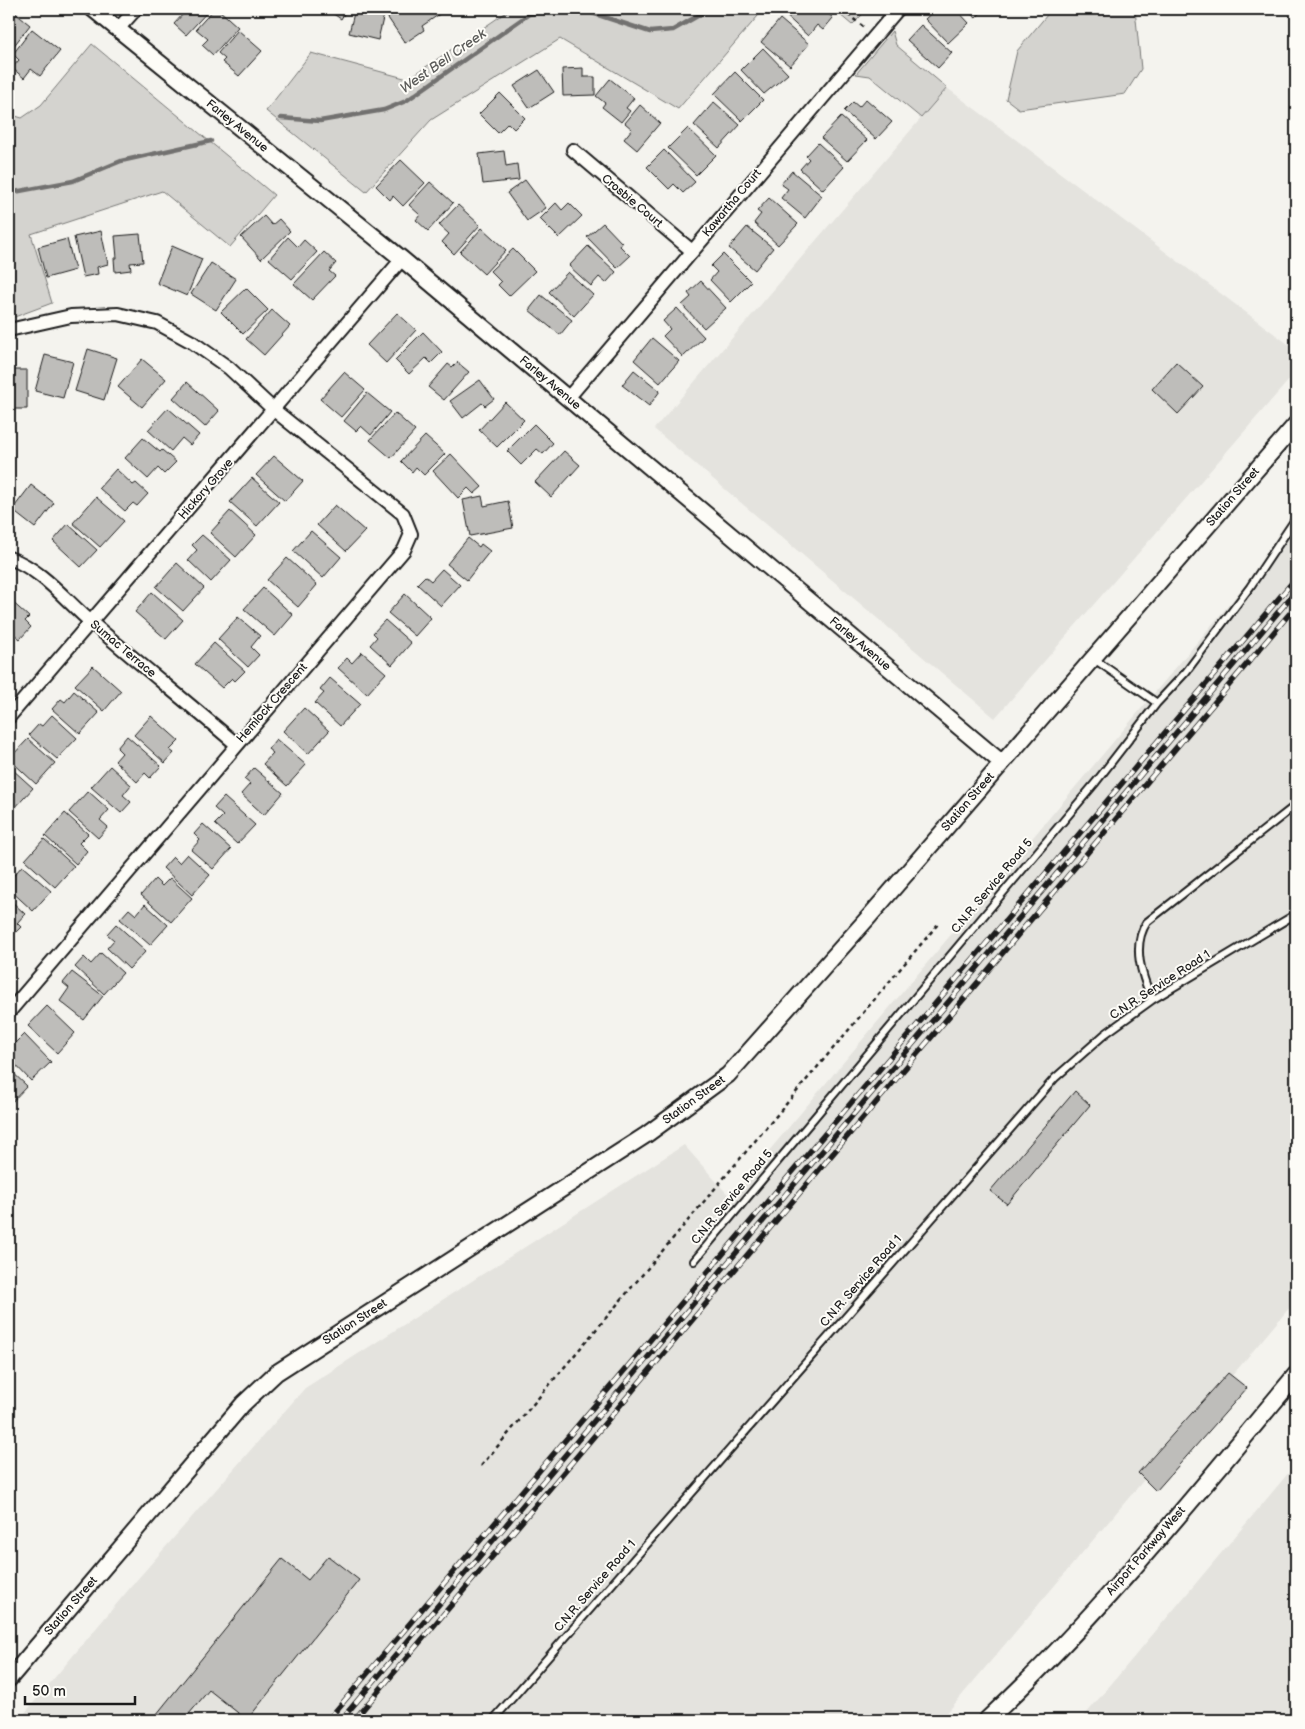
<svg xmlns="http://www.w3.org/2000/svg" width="1305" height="1729" font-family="'Balsamiq Sans',sans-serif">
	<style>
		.built { fill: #e4e3de }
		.green { fill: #d4d3cf; stroke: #787876 }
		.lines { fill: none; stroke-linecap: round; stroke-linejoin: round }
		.stream { stroke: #72716f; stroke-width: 4.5 }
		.building { fill: #bebdba; stroke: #1c1c1c }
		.service-casing { stroke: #1c1c1c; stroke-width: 10 }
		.minor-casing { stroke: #1c1c1c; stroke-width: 16 }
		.tertiary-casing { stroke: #1c1c1c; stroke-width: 19 }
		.secondary-casing { stroke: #1c1c1c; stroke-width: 20 }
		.path { stroke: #1c1c1c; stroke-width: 2.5; stroke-dasharray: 4 4; stroke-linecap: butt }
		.service { stroke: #fdfcf7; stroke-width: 6 }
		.minor { stroke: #fdfcf7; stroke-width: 12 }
		.tertiary { stroke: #fdfcf7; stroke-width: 15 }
		.secondary { stroke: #fdfcf7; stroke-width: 16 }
		.rail-casing { stroke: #1c1c1c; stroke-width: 5.5 }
		.rail { stroke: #fdfcf7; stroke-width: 4; stroke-dasharray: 11; stroke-linecap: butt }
		.labels { text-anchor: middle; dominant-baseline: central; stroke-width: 4; stroke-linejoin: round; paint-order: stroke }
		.street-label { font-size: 12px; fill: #1c1c1c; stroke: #fdfcf7 }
		.water-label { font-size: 14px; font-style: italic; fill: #5c5c5a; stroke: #fdfcf7 }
	</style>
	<rect width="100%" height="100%" fill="#f4f3ee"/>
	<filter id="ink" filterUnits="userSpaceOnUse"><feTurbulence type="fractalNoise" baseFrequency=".02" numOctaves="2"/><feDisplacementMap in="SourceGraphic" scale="10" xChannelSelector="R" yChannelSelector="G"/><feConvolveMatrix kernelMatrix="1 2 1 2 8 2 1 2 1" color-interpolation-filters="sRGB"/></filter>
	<g filter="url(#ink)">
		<path class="built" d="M947,88l349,262v22l-301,346 -341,-289z
			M1296,525v775l-355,420h-922l116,-138 170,-194 379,-243 46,52z
			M1296,1464v256h-215z"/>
		<path class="green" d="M511,9h253l-86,100 -118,-70 -129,81 -65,72 -100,-81 45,-58 97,26z
			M833,9h21l8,6 -10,10z
			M1052,9h83l6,60 -16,25 -106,15 -13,-10 11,-48z
			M892,31l4,14 51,43 -26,30 -51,-42 -14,-2z
			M92,44l182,151 -44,52 -68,-56 -131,43 21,69 -43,16v-205l13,4 19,-13z"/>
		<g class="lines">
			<path class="stream" d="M580,9l70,23 23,-2 28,-16 4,-5
				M281,118l39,3 64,-11 22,-9 123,-87 22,-5
				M9,193l64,-12 48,-20 90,-20"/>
		</g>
		<path class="building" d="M10,9l20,16 -21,27v-42z
			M180,9h30l-24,26 -12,-11 10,-11z
			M214,9h4l20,18 -25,28 -11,-10 6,-6 -12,-10z
			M326,9h21l-6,10z
			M355,9h18v2l11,3 -6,26 -29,-7z
			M394,9h53l-25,17 2,4 -19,13 -19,-28z
			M785,9h38l10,9 -10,12 -6,-5 -9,11 -26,-24z
			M936,9h20l13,14 -21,20 -23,-24z
			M965,9h19l-8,9z
			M780,19l29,25 -19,22 -29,-24z
			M921,25l31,28 -14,15 -31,-28z
			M32,29l28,22 -20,25 -9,-7 -7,9 -12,-10 7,-8 -6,-6z
			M238,30l24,21 -23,25 -17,-14 3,-3 -7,-6z
			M763,48l25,26 -24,20 -23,-24z
			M583,68v9h12v18l-32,1 -1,-27z
			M539,70l15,22 -25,16 -15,-22z
			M735,72l28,28 -21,21 -28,-27z
			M610,79l24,19 -8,10 4,3 -9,11 -19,-15 3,-4 -9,-7z
			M500,93l25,25 -11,11 -6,-6 -10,10 -19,-19z
			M866,99l26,23 -16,17 -32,-28 9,-9 6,5z
			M714,102l26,23 -21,23 -25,-23z
			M640,105l20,18 -23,27 -13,-11 8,-10 -7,-6z
			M841,117l26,23 -20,21 -26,-23z
			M688,128l28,27 -20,20 -28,-27z
			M818,143l26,24 -21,23 -23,-21 9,-10 -3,-3z
			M664,150l31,32 -12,11 -9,-9 -5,5 -22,-22z
			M504,151l2,15 11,-2 2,16 -36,4 -4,-30z
			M401,160l24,23 -22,23 -10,-10 -3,4 -14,-14z
			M792,171l30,25 -17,22 -24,-20 7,-9 -7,-5z
			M525,180l21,28 -19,13 -20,-28z
			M430,182l23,21 -25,28 -12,-11 4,-5 -11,-10z
			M769,198l29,26 -20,21 -24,-22 7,-9 -4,-3z
			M556,203l6,7 7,-7 13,13 -23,22 -19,-19z
			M458,205l22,20 -26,29 -12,-12 7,-8 -10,-9z
			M264,216l8,9 7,-6 11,12 -29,28 -20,-22z
			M603,223l19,20 -2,3 10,10 -13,12 -30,-31z
			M747,227l26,21 -18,22 -26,-22z
			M482,228l24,22 -22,24 -24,-22z
			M101,231l7,33 -11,3 1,7 -15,3 -9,-40z
			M140,234l3,28 -13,1 1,7 -16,2 -1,-14h3l-2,-22z
			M288,237l10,10 6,-7 13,12 -25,27 -23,-20z
			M67,239l8,31 -29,8 -8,-31z
			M172,246l30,13 -15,37 -30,-13z
			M588,246l28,26 -10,11 -7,-6 -8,9 -22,-20z
			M513,249l22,22 -26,25 -11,-11 3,-3 -11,-11z
			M324,252l12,11 -7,8 6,5 -23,24 -18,-16z
			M723,254l28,28 -20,20 -21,-22 7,-8 -6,-6z
			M211,263l25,16 -20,31 -25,-16z
			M568,272l25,23 -19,21 -25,-24z
			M701,281l25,27 -22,20 -22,-23 9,-8 -3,-4z
			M246,288l22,22 -25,24 -22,-22z
			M541,295l31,25 -12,15 -31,-25z
			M677,308l27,29 -21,20 -20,-21 7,-7 -7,-8z
			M272,310l18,16 -26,29 -18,-16z
			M397,313l19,17 -30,33 -19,-18z
			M423,332l19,20 -11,11 -5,-5 -17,16 -14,-14z
			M652,338l27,23 -19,22 -26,-23z
			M88,349l29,9 -13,42 -29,-9z
			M45,355l28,7 -10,36 -28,-7z
			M142,359l24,20 -24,28 -24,-20z
			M457,362l12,10 -25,28 -16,-13 20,-23 4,3z
			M1176,362l27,25 -25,27 -26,-25z
			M9,370h18v39h-18z
			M634,370l26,21 -11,15 -27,-21z
			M344,372l21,18 -24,27 -21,-18z
			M480,380l14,19 -9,7 -3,-3 -19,15 -13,-17z
			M187,382l32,29 -14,16 -32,-29z
			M367,393l23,19 -19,23 -10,-9 -5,5 -12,-10z
			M505,402l19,18 -27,27 -18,-17z
			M168,408l31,27 -9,10 -8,-7 -11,13 -23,-21z
			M395,413l20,18 -24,27 -21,-18z
			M534,424l19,19 -10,11 -6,-5 -16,16 -14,-14z
			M425,436l20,18 -21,21 -8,-8 -4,5 -11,-11z
			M143,438l17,14 2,-2 14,12 -12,12 -6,-6 -10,11 -23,-21z
			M564,451l16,14 -29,32 -16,-15z
			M451,454l31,33 -8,7 -6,-6 -10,10 -25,-27z
			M274,456l29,25 -18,20 -29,-26z
			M116,469l17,16 3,-2 12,11 -11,12 -4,-3 -8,8 -26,-23z
			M252,478l27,24 -22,24 -27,-24z
			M31,485l23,18 -19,25 -23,-18z
			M482,496l2,10 24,-5 5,27 -43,8 -7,-36z
			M96,497l28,24 -24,26 -27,-24z
			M335,505l30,26 -19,20 -29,-26z
			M230,511l26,24 -20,22 -26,-24z
			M68,524l29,26 -16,17 -28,-26z
			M311,531l30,26 -18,21 -30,-27z
			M202,535l29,25 -20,22 -23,-22 9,-10 -5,-5z
			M468,538l11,9 2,-3 9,7 -23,29 -20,-16z
			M287,558l30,27 -19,22 -31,-27z
			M177,563l27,25 -21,23 -27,-24z
			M442,569l18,16 -19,21 -24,-22 8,-8 6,5z
			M263,588l30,27 -18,21 -31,-27z
			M152,592l31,28 -17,19 -31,-27z
			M405,594l26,24 -16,18 -27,-23z
			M9,599l20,18 -4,4 6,6 -11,12 -11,-9z
			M238,617l22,19 -9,11 8,8 -11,12 -30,-28z
			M385,620l26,23 -19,22 -22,-20 7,-8 -4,-4z
			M9,639l6,6 -6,7z
			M214,643l31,28 -10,10 -3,-3 -10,10 -27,-24z
			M362,652l24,21 -19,21 -29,-26 9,-10 5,5z
			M93,666l28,25 -17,20 -29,-26z
			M330,678l30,26 -20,22 -25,-23 9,-10 -4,-3z
			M74,691l25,22 -19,21 -28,-25 9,-10 4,3z
			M304,708l25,23 -21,23 -25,-23z
			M52,715l25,23 -20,21 -28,-24 10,-11 3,2z
			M151,716l28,25 -9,9 4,3 -9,10 -31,-28z
			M127,736l34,30 -11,12 -5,-5 -8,9 -22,-21 7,-8 -5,-5z
			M28,739l27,24 -19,21 -27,-25z
			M276,739l30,26 -19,21 -24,-22 10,-11 -5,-4z
			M110,766l21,19 -8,10 8,7 -10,11 -30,-26z
			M254,768l29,25 -19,22 -23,-21 9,-10 -6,-5z
			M12,769l21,19 -19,21 -5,-4v-33z
			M88,791l21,19 -9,10 8,7 -10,11 -29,-26z
			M224,797l31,28 -18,19 -22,-20 8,-8 -9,-8z
			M65,813l23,21 -9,9 8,8 -11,13 -31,-28z
			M203,824l28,25 -18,20 -22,-19 9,-10 -6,-6z
			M44,839l30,27 -19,21 -30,-27z
			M187,854l23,21 -18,20 -29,-27 10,-11 6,6z
			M22,866l29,25 -18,20 -24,-22v-8z
			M170,878l22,20 -21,24 -30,-27 14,-16 7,7z
			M9,899l16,15 -8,9 4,4 -11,11z
			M145,904l23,21 -18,20 -30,-26 9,-10 7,6z
			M116,924l30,27 -17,18 -22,-21 7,-8 -7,-6z
			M101,953l22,20 -19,21 -29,-27 9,-10 7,7z
			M72,972l31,24 -19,24 -24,-19 9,-13 -6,-5z
			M47,1006l28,27 -18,20 -29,-27z
			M24,1034l27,28 -20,19 -22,-23v-12h3z
			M9,1069l18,17 -18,19z
			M1075,1091l15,14 -83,99 -17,-13z
			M1228,1373l19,15 -91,103 -18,-18z
			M328,1556l31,24 -112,140 -38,-30 -25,30h-32l130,-161 26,21z"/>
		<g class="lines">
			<g class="service-casing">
				<path id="service" d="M1094,659l63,44
					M1152,1000c-10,-24 -21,-54 -5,-78l149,-117
					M694,1261l402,-479 61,-79 29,-31 64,-85 46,-69
					M493,1720l562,-642 50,-44 47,-34 144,-86"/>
			</g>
			<g class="minor-casing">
				<path id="minor" d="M118,29l18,-20
					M573,150l119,101
					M9,330l62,-14 47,-2 39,9 35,19 37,26 45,42 129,104 8,20 -7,16 -395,462
					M568,398l330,-389
					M9,558c34,12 56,42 83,65 48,41 96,80 144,121
					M9,717l393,-458"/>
			</g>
			<g class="tertiary-casing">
				<path id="tertiary" d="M93,9l309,250 600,504
					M9,1679l234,-275 33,-31 370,-238 82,-60 139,-156 429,-495"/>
			</g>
			<g class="secondary-casing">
				<path id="secondary" d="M987,1720c113,-105 210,-227 309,-345"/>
			</g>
			<path class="path" d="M841,9l24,19
				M481,1466l457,-542"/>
			<use href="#service" class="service"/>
			<use href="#minor" class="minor"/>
			<use href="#tertiary" class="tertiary"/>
			<use href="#secondary" class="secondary"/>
			<g class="rail-casing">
				<path id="rail" d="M328,1720l968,-1142
					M341,1720l955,-1129
					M354,1720l942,-1114"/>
			</g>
			<use href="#rail" class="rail"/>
		</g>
	</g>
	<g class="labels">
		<g class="street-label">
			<text transform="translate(237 126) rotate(39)">Farley Avenue</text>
			<text transform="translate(632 201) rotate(40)">Crosbie Court</text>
			<text transform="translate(732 203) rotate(-50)">Kawartha Court</text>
			<text transform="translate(550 383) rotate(40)">Farley Avenue</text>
			<text transform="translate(206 489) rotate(-49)">Hickory Grove</text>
			<text transform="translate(1233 497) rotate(-49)">Station Street</text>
			<text transform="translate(860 644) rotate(40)">Farley Avenue</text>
			<text transform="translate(123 649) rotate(40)">Sumac Terrace</text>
			<text transform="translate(272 703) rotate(-49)">Hemlock Crescent</text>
			<text transform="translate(968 802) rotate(-49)">Station Street</text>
			<text transform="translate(992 886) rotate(-50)">C.N.R. Service Road 5</text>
			<text transform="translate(1160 985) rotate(-33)">C.N.R. Service Road 1</text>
			<text transform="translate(694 1100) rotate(-36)">Station Street</text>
			<text transform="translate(732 1197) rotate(-50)">C.N.R. Service Road 5</text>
			<text transform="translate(861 1281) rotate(-49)">C.N.R. Service Road 1</text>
			<text transform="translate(355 1322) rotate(-33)">Station Street</text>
			<text transform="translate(1146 1551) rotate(-49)">Airport Parkway West</text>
			<text transform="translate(595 1586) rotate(-49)">C.N.R. Service Road 1</text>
			<text transform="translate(71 1606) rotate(-49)">Station Street</text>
		</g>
		<g class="water-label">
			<text transform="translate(443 61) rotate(-35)">West Bell Creek</text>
		</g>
	</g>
	<rect width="1305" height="1729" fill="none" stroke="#fdfcf7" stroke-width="30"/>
	<rect x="15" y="15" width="1275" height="1699" fill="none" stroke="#1c1c1c" stroke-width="2" filter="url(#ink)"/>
	<path d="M25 1696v8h110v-8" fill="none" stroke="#1c1c1c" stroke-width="2.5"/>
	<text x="32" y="1696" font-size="15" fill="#1c1c1c" stroke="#fdfcf7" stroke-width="4" paint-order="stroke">50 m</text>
</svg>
